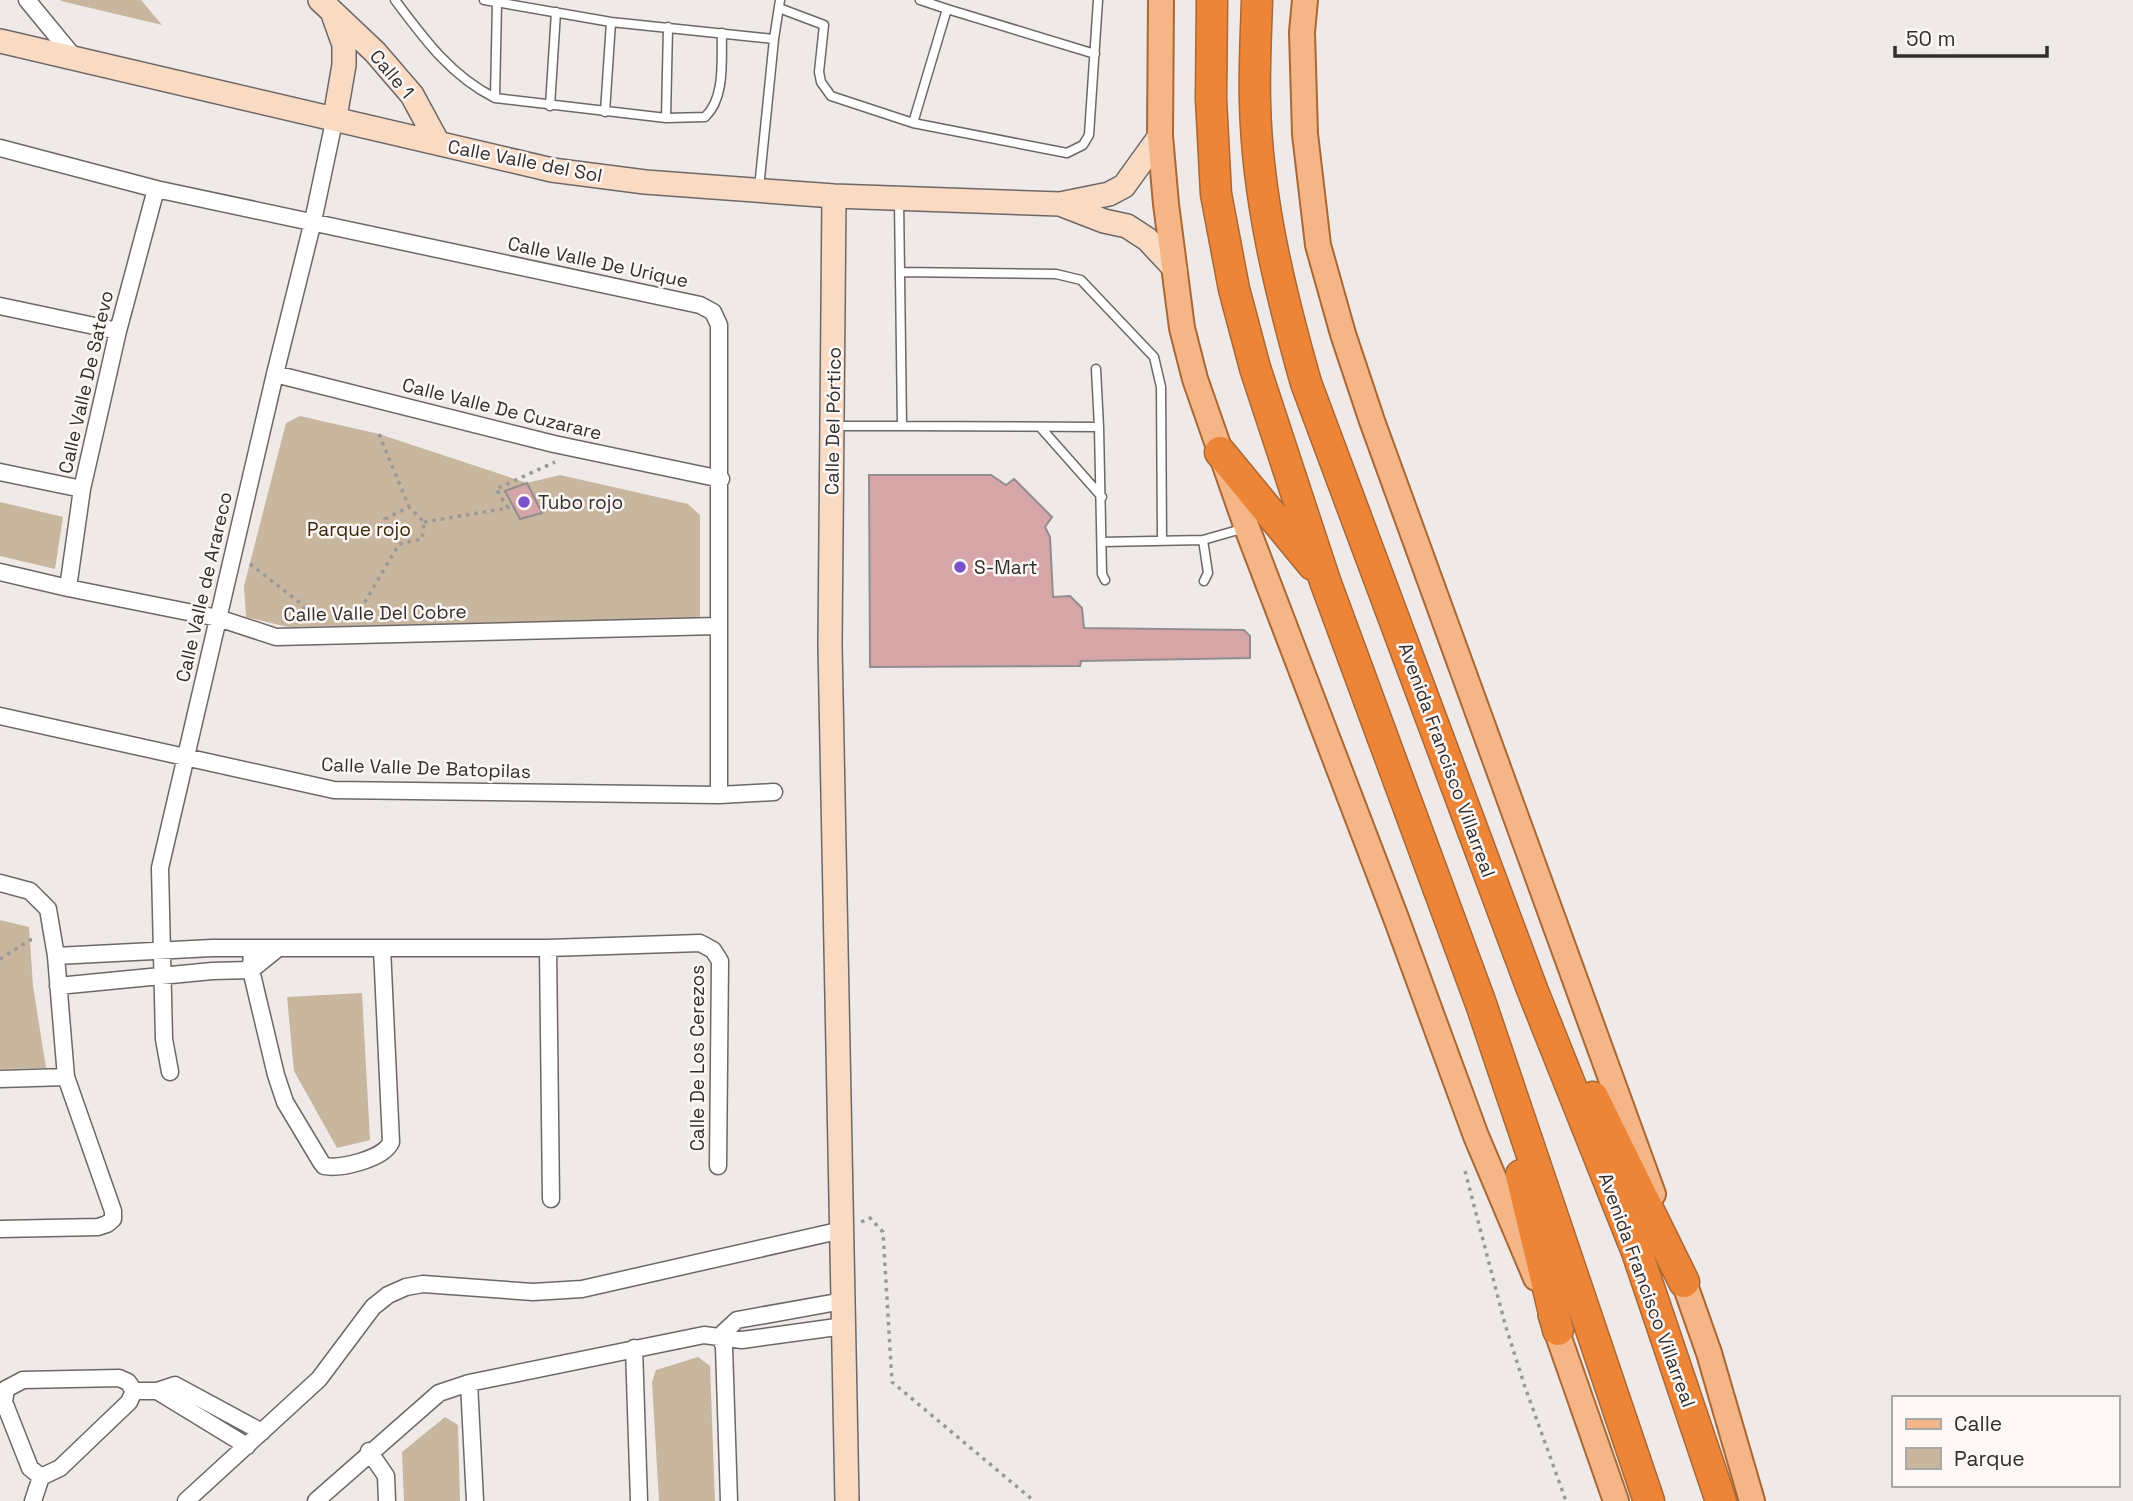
<svg xmlns="http://www.w3.org/2000/svg" width="2133" height="1501" font-family="'Space Grotesk',sans-serif">
	<style>
		.green { fill: #c8b69e }
		.building { fill: #d6a5a8; stroke: #928d8e; stroke-width: 2 }
		.lines { fill: none; stroke-linecap: round; stroke-linejoin: round }
		.lane-casing { stroke: #6d6867; stroke-width: 11 }
		.street-casing { stroke: #6d6867; stroke-width: 19 }
		.secondary-casing { stroke: #6d6867; stroke-width: 26 }
		.primary-casing { stroke: #ab6734; stroke-width: 28 }
		.highway-casing { stroke: #ab6734; stroke-width: 33 }
		.path { stroke: #9c9896; stroke-width: 3.5; stroke-dasharray: 3.5 5; stroke-linecap: butt }
		.lane { stroke: #fff; stroke-width: 8 }
		.street { stroke: #fff; stroke-width: 16 }
		.secondary { stroke: #f9dac3; stroke-width: 23 }
		.primary { stroke: #f4b687; stroke-width: 24 }
		.highway { stroke: #ec8537; stroke-width: 30 }
		.poi-dot { fill: #7952cc; stroke: #fdf7f6; stroke-width: 2.5 }
		.labels { text-anchor: middle; dominant-baseline: central; stroke-width: 5; stroke-linejoin: round; paint-order: stroke }
		.street-label { font-size: 19px; fill: #312f2e; stroke: #fdf7f6 }
		.poi-label { font-size: 19px; fill: #312f2e; stroke: #fdf7f6; text-anchor: start }
		.park-label { font-size: 19px; fill: #3a2708; stroke: #fdf7f6 }
	</style>
	<rect width="100%" height="100%" fill="#efeae8"/>
	<path class="green" d="M60,0h81l21,25 -101,-24z
		M300,416l79,18 148,49 33,-8 128,29 12,11v104l-412,8 -42,-10 -2,-31 42,-163z
		M0,502l63,15 -8,52 -55,-13z
		M0,920l29,7 4,59 13,82 -46,1z
		M362,993l8,147 -33,8 -43,-77 -7,-74z
		M698,1357l12,9 5,135h-56l-7,-119 4,-12z
		M445,1417l13,8 2,76h-56l-2,-49z"/>
	<path class="building" d="M869,475h122l15,10 8,-6 38,38 -7,10 5,10 3,60 17,-1 12,12 2,20 160,2 6,6v22l-169,3 -1,5 -210,1z
		M527,483l15,30 -22,6 -15,-28z"/>
	<g class="lines">
		<g class="lane-casing">
			<path id="lane" d="M395,0c29,39 56,76 100,98l171,20 39,-1c21,-20 16,-58 17,-84
				M484,0l127,22 163,17
				M920,0l27,9
				M779,8l45,17 -5,47 2,10 10,14 82,27 154,30 16,-8 6,-10 9,-135
				M495,98l2,-96
				M550,106l6,-94
				M605,112l6,-90
				M666,118l2,-91
				M913,123l34,-114 148,45
				M759,188l15,-149 6,-39
				M899,200l3,226 197,1 -3,-58
				M900,272l156,2 25,6 73,77 7,30 1,154
				M835,426h67
				M1099,427l3,147 3,6
				M1041,428l61,69
				M1203,540l5,33 -4,8
				M1102,542l101,-2 42,-12"/>
		</g>
		<g class="street-casing">
			<path id="street" d="M27,0l47,57
				M0,148l156,41 544,116 13,7 6,13v470
				M0,306l118,25
				M275,374l279,70 167,35
				M0,472l82,17
				M0,572l68,16 150,30 58,19 441,-11
				M68,588l14,-99 36,-158 38,-142
				M0,716l334,74 385,5 55,-3
				M0,883l30,8 18,18 8,47 10,121 47,134v8l-6,5 -9,3 -98,2
				M252,948l-1,22 25,105 9,27 36,60 3,4c17,3 60,-7 67,-24l-9,-194
				M548,948l3,251
				M56,956l156,-8h336l152,-5 13,7 7,11 -2,205
				M58,986l154,-15 39,-1 26,-21
				M170,1072l-6,-33 -4,-171 115,-494 38,-153 22,-104
				M0,1079l66,-2
				M720,1336l4,11 5,154
				M720,1336l17,-16 106,-19
				M634,1348l5,153
				M469,1383l6,118
				M134,1391h23l18,-6 87,47
				M157,1391l90,55
				M369,1451l17,25 1,25
				M41,1477l-11,-9 -26,-66 2,-13 17,-9 96,-2 9,4 6,9
				M33,1501l8,-24 19,-9 69,-66 5,-11
				M186,1501l133,-122 54,-72 15,-12 18,-8 17,-3 110,8 49,-3 260,-59
				M316,1501l123,-108 30,-10 235,-48 38,5 102,-14"/>
		</g>
		<g class="secondary-casing">
			<path id="secondary" d="M320,0l55,52 37,43 26,48
				M334,17l10,28v20l-9,52
				M0,41l552,129 93,12 189,14 226,8 49,-10 15,-8 36,-50
				M834,196l-4,449 17,856
				M1060,204l44,17 23,5 20,13 28,30"/>
		</g>
		<g class="primary-casing">
			<path id="primary" d="M1161,0l-1,136 6,68 16,124 13,51 52,149 149,390 80,218 60,142
				M1305,0l-3,32 3,102 13,111 25,89 29,87 281,773
				M1678,1265l31,88 43,148
				M1551,1315l65,186"/>
		</g>
		<g class="highway-casing">
			<path id="highway" d="M1212,0l-1,99 5,95 18,95 21,79 70,213 156,423 168,497
				M1257,0c-1,34 -3,68 -2,102 2,96 25,189 51,281l226,606 105,263 84,249
				M1220,452l93,113
				M1593,1097l91,185
				M1521,1175l37,155"/>
		</g>
		<path class="path" d="M379,434l30,73
			M424,522l84,-14 -12,-19 59,-27
			M250,564l49,38 15,17
			M356,617l43,-73 23,-5 2,-17 -15,-15 -24,12 14,25
			M0,959l30,-19 7,-1
			M1465,1171l40,153 20,63 41,114
			M861,1222l9,-4 13,14 9,150 142,119"/>
		<use href="#lane" class="lane"/>
		<use href="#street" class="street"/>
		<use href="#secondary" class="secondary"/>
		<use href="#primary" class="primary"/>
		<use href="#highway" class="highway"/>
	</g>
	<g class="poi-dot">
		<circle cx="524" cy="502" r="7"/>
		<circle cx="960" cy="567" r="7"/>
	</g>
	<g class="labels">
		<g class="street-label">
			<text transform="translate(392 74) rotate(50)">Calle 1</text>
			<text transform="translate(525 161) rotate(11)">Calle Valle del Sol</text>
			<text transform="translate(598 262) rotate(12)">Calle Valle De Urique</text>
			<text transform="translate(86 382) rotate(-77)">Calle Valle De Satevo</text>
			<text transform="translate(502 409) rotate(14)">Calle Valle De Cuzarare</text>
			<text transform="translate(833 421) rotate(-89)">Calle Del Pórtico</text>
			<text transform="translate(204 587) rotate(-77)">Calle Valle de Arareco</text>
			<text transform="translate(375 613) rotate(-1)">Calle Valle Del Cobre</text>
			<text transform="translate(1447 760) rotate(70)">Avenida Francisco Villarreal</text>
			<text transform="translate(426 768) rotate(2)">Calle Valle De Batopilas</text>
			<text transform="translate(697 1058) rotate(-90)">Calle De Los Cerezos</text>
			<text transform="translate(1647 1290) rotate(70)">Avenida Francisco Villarreal</text>
		</g>
		<g class="poi-label">
			<text x="538" y="502">Tubo rojo</text>
			<text x="974" y="567">S-Mart</text>
		</g>
		<g class="park-label">
			<text x="359" y="529">Parque rojo</text>
		</g>
	</g>
	<rect x="1892" y="1396" width="228" height="91" fill="#fdf7f6" stroke="#aba7a6" stroke-width="2"/>
	<rect x="1906" y="1419" width="35" height="10" fill="#f4b687" stroke="#aba7a6" stroke-width="2"/>
	<text x="1954" y="1431" font-size="21" fill="#312f2e">Calle</text>
	<rect x="1906" y="1448" width="35" height="21" fill="#c8b69e" stroke="#aba7a6" stroke-width="2"/>
	<text x="1954" y="1466" font-size="21" fill="#312f2e">Parque</text>
	<path d="M1895 46v10h152v-10" fill="none" stroke="#312f2e" stroke-width="3.5"/>
	<text x="1906" y="46" font-size="21" fill="#312f2e" stroke="#fdf7f6" stroke-width="5" paint-order="stroke">50 m</text>
</svg>
